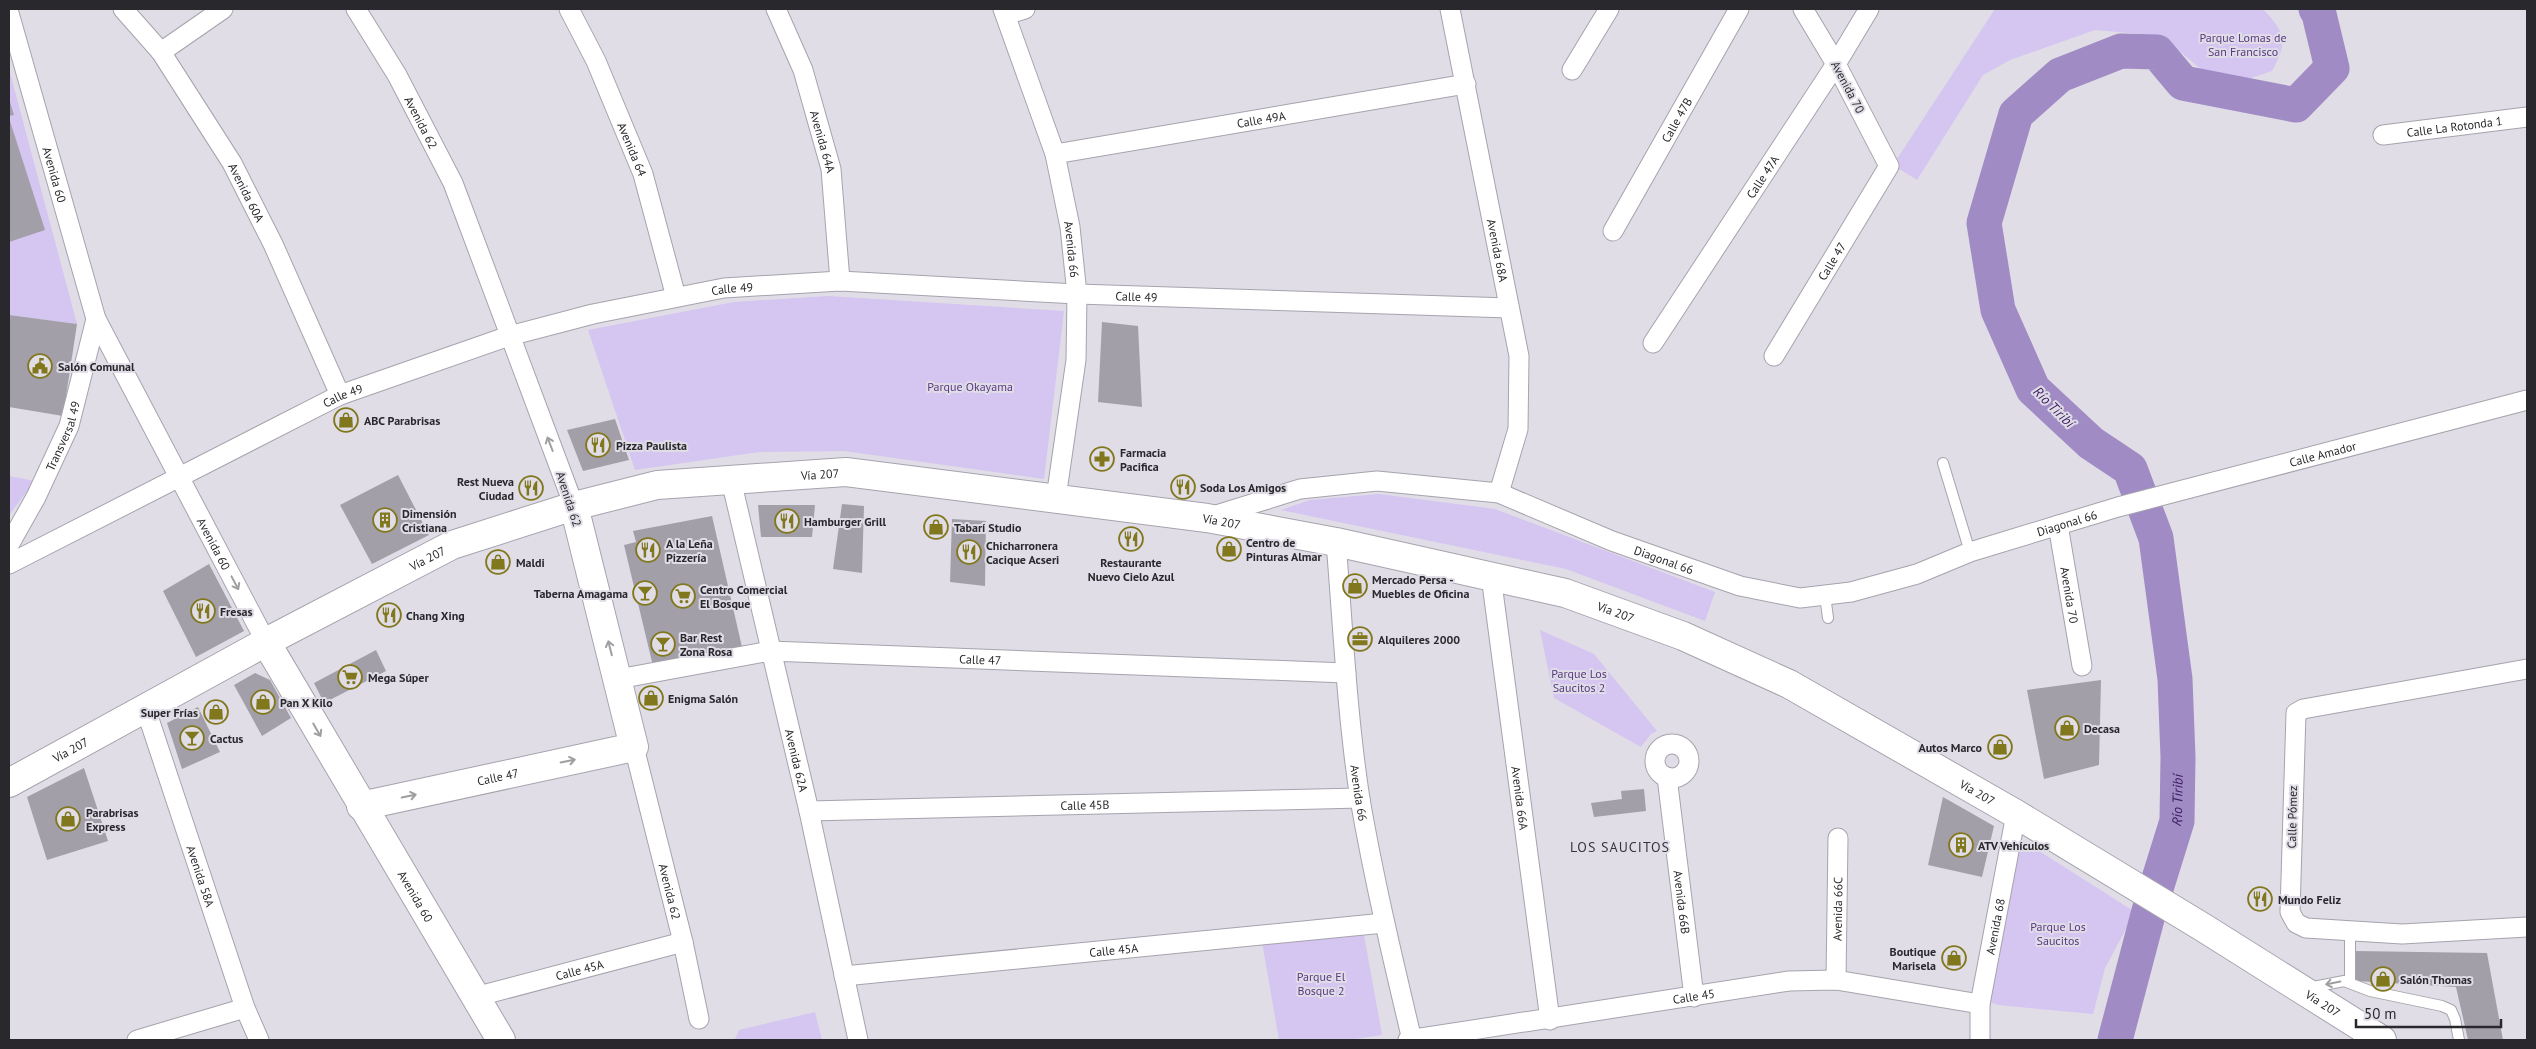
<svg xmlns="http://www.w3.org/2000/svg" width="2536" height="1049" font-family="'PT Sans',sans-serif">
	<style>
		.green { fill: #d4c5f1 }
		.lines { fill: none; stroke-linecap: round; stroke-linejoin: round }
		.river { stroke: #a08bc5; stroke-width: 35 }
		.building { fill: #a29fa8 }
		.lane-casing { stroke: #a6a3ad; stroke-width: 12 }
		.street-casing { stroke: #a6a3ad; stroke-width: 21 }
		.secondary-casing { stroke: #a6a3ad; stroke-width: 30 }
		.lane { stroke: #fff; stroke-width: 10 }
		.street { stroke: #fff; stroke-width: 19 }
		.secondary { stroke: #fff; stroke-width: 28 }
		.oneway { stroke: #9f9ea0 }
		.labels { text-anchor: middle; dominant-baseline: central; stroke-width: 4; stroke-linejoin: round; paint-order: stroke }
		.park-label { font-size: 12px; fill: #573a81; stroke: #e0dde7 }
		.street-label { font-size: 12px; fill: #29282c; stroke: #e0dde7 }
		.poi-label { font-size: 12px; font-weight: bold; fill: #29282c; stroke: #e0dde7; text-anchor: start }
		.water-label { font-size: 14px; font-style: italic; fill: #3d1d63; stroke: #e0dde7 }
		.neighbourhood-label { font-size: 14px; letter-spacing: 1px; fill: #36343c; stroke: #e0dde7 }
	</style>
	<rect width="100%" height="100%" fill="#e0dde7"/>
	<path class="green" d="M1995,9h268c23,24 25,33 9,62l-24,8 -40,-4 -30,-25 -26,-15 -57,-5 -85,30 -27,15 -66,105 -24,-15z
		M9,69l68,255 -68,-9z
		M828,296l236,15 -20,168 -200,-28 -85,1 -124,18 -47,-140 146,-28z
		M9,476l26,5 -26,34z
		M1379,494l116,15 220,83 -10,29 -139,-52 -285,-59 29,-10z
		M1540,630l54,24 63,77 -6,3 -10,13 -87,-49z
		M2020,839l115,73 -30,56 -12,46 -95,-9 -9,-3z
		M1362,924l20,111 -34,5h-69l-18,-104z
		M815,1012l7,28h-92l5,-1 4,-9z"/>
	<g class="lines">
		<path class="river" id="s1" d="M2115,1040l34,-129 28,-90 1,-64 -3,-78 -19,-141 -26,-69 -39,-26 -58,-54 -35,-79 -14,-87 32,-109 44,-39 61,-24 36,1 26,31 113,22 36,-37 -13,-54 -3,-5"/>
	</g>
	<path class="building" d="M9,99l5,16 -5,1z
		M9,118l36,112 -36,12z
		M9,315l68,9 -14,92 -54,-9z
		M1102,322l36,4 4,81 -44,-5z
		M615,419l14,41 -46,11 -16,-41z
		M398,475l31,60 -57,29 -32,-59z
		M842,504l22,2 -2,67 -29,-4z
		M758,505h57l-3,32h-51z
		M712,516l30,131 -89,19 -29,-121 12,-3 -3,-11z
		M952,519l34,2 -1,65 -35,-4z
		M209,564l35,67 -48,26 -33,-66z
		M376,650l10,21 -62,32 -10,-20z
		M255,673l15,7 21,38 -29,18 -28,-51z
		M2101,680l-2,85 -55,14 -17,-89z
		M198,707l22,45 -38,17 -15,-46z
		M84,768l24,73 -61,19 -20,-63z
		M1644,789l2,22 -52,6 -3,-14 31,-4 -1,-8z
		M1943,797l51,29 -12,51 -54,-12z
		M2355,951l132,2 16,87h-35l-12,-53 -100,-6z"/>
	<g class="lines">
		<g class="lane-casing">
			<path id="lane" d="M1943,463l27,89
				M1825,595l3,23
				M2350,931v52
				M2308,988l36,-7 26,10 72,15 9,4 4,9 4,21"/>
		</g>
		<g class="street-casing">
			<g id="street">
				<path id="s2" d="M123,9l38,43 71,111 41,81 67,151"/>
				<path id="s3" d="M356,9l41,66 56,108 121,323"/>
				<path id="s4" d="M569,9l27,52 47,113 33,123"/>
				<path id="s5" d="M776,9l27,61 28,99 9,112"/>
				<path id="s6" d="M1003,9l52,145 15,73 7,67 -1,66 -20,138"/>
				<path id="s7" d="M1450,9l69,347 -1,73 -19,64"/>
				<path id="s8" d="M9,13l87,306 170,323"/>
				<path d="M1006,15l19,-6"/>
				<path d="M161,52l62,-43"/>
				<path d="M1572,70l37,-61"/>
				<path id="s9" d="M2383,135l144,-18"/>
				<path id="s10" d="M1055,154l411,-70"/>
				<path id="s11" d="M1613,231l126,-222"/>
				<path id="s12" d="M1653,343l183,-279 33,-55"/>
				<path id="s13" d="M1774,356l115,-190 -53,-102 -33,-55"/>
				<path id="s14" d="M731,480l78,331 49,229"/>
				<path id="s15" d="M1213,516l87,-27 77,-8 122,12 113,48 128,45 60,12 51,-6 66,-18 53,-22 148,-45 409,-107"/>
				<path id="s16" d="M2058,525l24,141"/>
				<path id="s17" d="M1336,542c7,86 11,173 24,257 14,81 33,161 52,241"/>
				<path id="s18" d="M9,545l27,-48 33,-71 27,-107"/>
				<path id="s19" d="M9,564l331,-169 169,-59 84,-22 131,-26 116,-7 237,13 432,14"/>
				<path id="s20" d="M1491,576l59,444"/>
				<path d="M2527,669l-224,40 -7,4 -6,199 6,11 10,5 96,6 125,-7"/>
				<path id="s21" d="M618,679l152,-28 576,22"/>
				<path id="s22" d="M146,710l99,298 14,32"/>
				<circle cx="1672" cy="761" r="17"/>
				<path id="s23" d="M634,747l49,195 16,77"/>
				<path id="s24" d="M1667,777l27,220"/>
				<path id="s25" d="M809,811l551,-13"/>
				<path id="s26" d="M844,976l540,-53"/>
				<path id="s27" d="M1836,980l2,-142"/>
				<path id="s28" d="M475,997l208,-55"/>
				<path d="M137,1040l108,-32"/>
				<path id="s29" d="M1408,1040l381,-59 47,-1 144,24"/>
				<path id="s30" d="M1980,1040v-36l36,-190"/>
			</g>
		</g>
		<g class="secondary-casing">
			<g id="secondary">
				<path id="s31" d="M266,642l235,398"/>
				<path id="s32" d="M9,783l257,-141 186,-97 122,-39 83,-21 189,-13 361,46 129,24 229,51 118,43 106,48 227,130 188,114 178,112"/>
				<path id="s33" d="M361,806l273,-59 -60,-241"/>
			</g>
		</g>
		<use href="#lane" class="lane"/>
		<use href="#street" class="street"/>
		<use href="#secondary" class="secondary"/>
	</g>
	<defs><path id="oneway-shaft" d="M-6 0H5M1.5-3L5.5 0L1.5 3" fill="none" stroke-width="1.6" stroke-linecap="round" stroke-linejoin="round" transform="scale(1.25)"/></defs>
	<g class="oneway">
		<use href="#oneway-shaft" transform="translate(550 444) rotate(-111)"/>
		<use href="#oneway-shaft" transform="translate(235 583) rotate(62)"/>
		<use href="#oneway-shaft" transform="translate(610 648) rotate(-104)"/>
		<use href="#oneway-shaft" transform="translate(317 730) rotate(60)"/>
		<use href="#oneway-shaft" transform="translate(568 761) rotate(-12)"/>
		<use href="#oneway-shaft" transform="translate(409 796) rotate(-12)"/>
		<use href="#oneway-shaft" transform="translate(2333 983) rotate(169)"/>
	</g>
	<defs>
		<g id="civic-ring" transform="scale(1.25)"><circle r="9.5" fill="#e0dde7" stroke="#81771c" stroke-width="1.5"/><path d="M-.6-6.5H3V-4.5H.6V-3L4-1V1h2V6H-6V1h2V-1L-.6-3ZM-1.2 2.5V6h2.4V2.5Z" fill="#81771c"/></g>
		<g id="shop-ring" transform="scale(1.25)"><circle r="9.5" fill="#e0dde7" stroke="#81771c" stroke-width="1.5"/><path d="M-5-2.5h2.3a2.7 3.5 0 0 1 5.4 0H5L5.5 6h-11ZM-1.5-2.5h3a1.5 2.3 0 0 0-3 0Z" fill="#81771c"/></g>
		<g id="restaurant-ring" transform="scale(1.25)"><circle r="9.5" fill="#e0dde7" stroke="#81771c" stroke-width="1.5"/><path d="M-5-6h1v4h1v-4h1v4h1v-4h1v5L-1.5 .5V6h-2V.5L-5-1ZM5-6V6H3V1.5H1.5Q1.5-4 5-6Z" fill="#81771c"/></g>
		<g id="pharmacy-ring" transform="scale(1.25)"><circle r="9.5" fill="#e0dde7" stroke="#81771c" stroke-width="1.5"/><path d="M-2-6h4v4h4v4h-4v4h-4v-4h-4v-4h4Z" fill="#81771c"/></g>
		<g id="building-ring" transform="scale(1.25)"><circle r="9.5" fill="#e0dde7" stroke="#81771c" stroke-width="1.5"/><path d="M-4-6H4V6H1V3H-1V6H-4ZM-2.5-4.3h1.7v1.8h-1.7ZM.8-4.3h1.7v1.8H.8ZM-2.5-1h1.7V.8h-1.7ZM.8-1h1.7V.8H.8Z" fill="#81771c"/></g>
		<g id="bar-ring" transform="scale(1.25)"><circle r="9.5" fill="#e0dde7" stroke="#81771c" stroke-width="1.5"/><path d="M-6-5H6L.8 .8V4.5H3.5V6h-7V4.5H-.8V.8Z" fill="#81771c"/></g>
		<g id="supermarket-ring" transform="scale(1.25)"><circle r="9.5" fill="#e0dde7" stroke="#81771c" stroke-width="1.5"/><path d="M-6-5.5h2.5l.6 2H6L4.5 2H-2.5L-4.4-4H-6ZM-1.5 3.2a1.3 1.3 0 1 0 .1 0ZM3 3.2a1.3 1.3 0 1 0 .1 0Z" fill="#81771c"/></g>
		<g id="office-ring" transform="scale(1.25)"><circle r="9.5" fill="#e0dde7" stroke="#81771c" stroke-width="1.5"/><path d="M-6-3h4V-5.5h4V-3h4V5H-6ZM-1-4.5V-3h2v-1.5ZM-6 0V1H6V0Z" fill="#81771c"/></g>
	</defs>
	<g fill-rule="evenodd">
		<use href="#civic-ring" x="40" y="366"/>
		<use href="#shop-ring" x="346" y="420"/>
		<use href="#restaurant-ring" x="598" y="445"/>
		<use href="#pharmacy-ring" x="1102" y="459"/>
		<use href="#restaurant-ring" x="1183" y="487"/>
		<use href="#restaurant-ring" x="531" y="488"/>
		<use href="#building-ring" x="385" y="520"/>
		<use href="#restaurant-ring" x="787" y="521"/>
		<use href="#shop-ring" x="936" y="527"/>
		<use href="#restaurant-ring" x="1131" y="539"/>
		<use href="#shop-ring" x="1229" y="549"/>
		<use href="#restaurant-ring" x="648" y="550"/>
		<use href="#restaurant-ring" x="969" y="552"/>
		<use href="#shop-ring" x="498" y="562"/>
		<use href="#shop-ring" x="1355" y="586"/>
		<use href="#bar-ring" x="645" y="593"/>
		<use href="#supermarket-ring" x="683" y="596"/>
		<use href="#restaurant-ring" x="203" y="611"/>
		<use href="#restaurant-ring" x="389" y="615"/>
		<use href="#office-ring" x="1360" y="639"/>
		<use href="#bar-ring" x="663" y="644"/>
		<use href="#supermarket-ring" x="350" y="677"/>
		<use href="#shop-ring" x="651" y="698"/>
		<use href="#shop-ring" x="263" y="702"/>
		<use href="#shop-ring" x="216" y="712"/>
		<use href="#shop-ring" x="2067" y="728"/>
		<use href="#bar-ring" x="192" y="738"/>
		<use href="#shop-ring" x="2000" y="747"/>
		<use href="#shop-ring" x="68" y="819"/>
		<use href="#building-ring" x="1961" y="845"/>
		<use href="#restaurant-ring" x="2260" y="899"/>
		<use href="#shop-ring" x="1954" y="958"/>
		<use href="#shop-ring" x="2383" y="979"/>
	</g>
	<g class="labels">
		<g class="park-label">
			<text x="2243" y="37">Parque Lomas de<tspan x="2243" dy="14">San Francisco</tspan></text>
			<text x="970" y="386">Parque Okayama</text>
			<text x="1579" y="673">Parque Los<tspan x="1579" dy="14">Saucitos 2</tspan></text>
			<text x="2058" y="926">Parque Los<tspan x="2058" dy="14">Saucitos</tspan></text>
			<text x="1321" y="976">Parque El<tspan x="1321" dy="14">Bosque 2</tspan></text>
		</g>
		<g class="street-label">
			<text transform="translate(1848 87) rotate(62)">Avenida 70</text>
			<text stroke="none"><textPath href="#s10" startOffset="209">Calle 49A</textPath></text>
			<text stroke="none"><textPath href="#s11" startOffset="128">Calle 47B</textPath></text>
			<text stroke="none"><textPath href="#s3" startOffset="131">Avenida 62</textPath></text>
			<text stroke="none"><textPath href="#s9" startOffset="72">Calle La Rotonda 1</textPath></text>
			<text stroke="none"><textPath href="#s5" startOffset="141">Avenida 64A</textPath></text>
			<text stroke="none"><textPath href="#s4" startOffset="154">Avenida 64</textPath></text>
			<text stroke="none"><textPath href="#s8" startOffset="168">Avenida 60</textPath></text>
			<text stroke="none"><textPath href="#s12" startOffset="199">Calle 47A</textPath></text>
			<text stroke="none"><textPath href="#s2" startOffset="222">Avenida 60A</textPath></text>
			<text stroke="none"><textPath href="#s6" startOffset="251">Avenida 66</textPath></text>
			<text stroke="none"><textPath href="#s7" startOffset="246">Avenida 68A</textPath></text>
			<text stroke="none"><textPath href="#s13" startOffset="111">Calle 47</textPath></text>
			<text stroke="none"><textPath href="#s19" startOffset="779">Calle 49</textPath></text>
			<text stroke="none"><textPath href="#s19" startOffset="1184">Calle 49</textPath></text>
			<text stroke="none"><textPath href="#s19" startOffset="374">Calle 49</textPath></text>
			<text stroke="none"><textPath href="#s18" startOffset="122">Transversal 49</textPath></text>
			<text stroke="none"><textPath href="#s15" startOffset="1154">Calle Amador</textPath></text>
			<text stroke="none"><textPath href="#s32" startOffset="880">Vía 207</textPath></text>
			<text transform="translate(569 499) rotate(72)">Avenida 62</text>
			<text stroke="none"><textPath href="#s32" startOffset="1285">Vía 207</textPath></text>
			<text stroke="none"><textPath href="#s15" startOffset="889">Diagonal 66</textPath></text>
			<text stroke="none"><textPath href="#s8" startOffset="572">Avenida 60</textPath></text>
			<text stroke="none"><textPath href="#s32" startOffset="475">Vía 207</textPath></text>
			<text stroke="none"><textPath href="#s15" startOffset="469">Diagonal 66</textPath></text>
			<text stroke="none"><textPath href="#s16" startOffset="71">Avenida 70</textPath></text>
			<text stroke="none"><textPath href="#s32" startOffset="1690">Vía 207</textPath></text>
			<text stroke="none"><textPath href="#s21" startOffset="365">Calle 47</textPath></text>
			<text stroke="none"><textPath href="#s32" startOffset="70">Vía 207</textPath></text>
			<text stroke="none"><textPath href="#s14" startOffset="288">Avenida 62A</textPath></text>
			<text stroke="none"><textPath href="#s33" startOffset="140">Calle 47</textPath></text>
			<text stroke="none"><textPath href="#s32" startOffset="2095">Vía 207</textPath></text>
			<text stroke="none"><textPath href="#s17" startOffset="252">Avenida 66</textPath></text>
			<text stroke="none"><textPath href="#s20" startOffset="224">Avenida 66A</textPath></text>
			<text stroke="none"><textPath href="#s25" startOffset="276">Calle 45B</textPath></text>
			<text transform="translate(2292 817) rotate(-89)">Calle Pómez</text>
			<text stroke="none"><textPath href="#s22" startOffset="175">Avenida 58A</textPath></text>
			<text stroke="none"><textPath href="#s23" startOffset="149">Avenida 62</textPath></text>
			<text stroke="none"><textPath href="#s31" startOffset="295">Avenida 60</textPath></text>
			<text stroke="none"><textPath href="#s24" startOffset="126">Avenida 66B</textPath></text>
			<text stroke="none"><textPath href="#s27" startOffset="71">Avenida 66C</textPath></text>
			<text stroke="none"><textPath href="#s30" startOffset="115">Avenida 68</textPath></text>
			<text stroke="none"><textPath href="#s26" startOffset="271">Calle 45A</textPath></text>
			<text stroke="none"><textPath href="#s28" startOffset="108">Calle 45A</textPath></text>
			<text stroke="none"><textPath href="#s29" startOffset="289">Calle 45</textPath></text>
			<text stroke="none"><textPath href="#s32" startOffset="2500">Vía 207</textPath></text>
		</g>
		<g class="poi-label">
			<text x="58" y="366">Salón Comunal</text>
			<text x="364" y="420">ABC Parabrisas</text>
			<text x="616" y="445">Pizza Paulista</text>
			<text x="1120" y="452">Farmacia<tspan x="1120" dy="14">Pacifica</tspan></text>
			<text x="514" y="481" text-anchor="end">Rest Nueva<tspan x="514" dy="14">Ciudad</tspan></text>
			<text x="1200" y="487">Soda Los Amigos</text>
			<text x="402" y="513">Dimensión<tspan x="402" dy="14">Cristiana</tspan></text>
			<text x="804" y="521">Hamburger Grill</text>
			<text x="954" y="527">Tabarí Studio</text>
			<text x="1246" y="542">Centro de<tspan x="1246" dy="14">Pinturas Almar</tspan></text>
			<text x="666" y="543">A la Leña<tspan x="666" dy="14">Pizzería</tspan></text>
			<text x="986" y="545">Chicharronera<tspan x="986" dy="14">Cacique Acseri</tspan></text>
			<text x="516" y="562">Maldi</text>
			<text x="1131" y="562" text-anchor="middle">Restaurante<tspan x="1131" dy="14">Nuevo Cielo Azul</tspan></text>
			<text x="1372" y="579">Mercado Persa -<tspan x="1372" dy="14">Muebles de Oficina</tspan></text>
			<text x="700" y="589">Centro Comercial<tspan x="700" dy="14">El Bosque</tspan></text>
			<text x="628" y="593" text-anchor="end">Taberna Amagama</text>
			<text x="220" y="611">Fresas</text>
			<text x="406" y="615">Chang Xing</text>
			<text x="680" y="637">Bar Rest<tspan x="680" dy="14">Zona Rosa</tspan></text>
			<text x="1378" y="639">Alquileres 2000</text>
			<text x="368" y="677">Mega Súper</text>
			<text x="668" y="698">Enigma Salón</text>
			<text x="280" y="702">Pan X Kilo</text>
			<text x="198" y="712" text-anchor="end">Super Frías</text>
			<text x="2084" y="728">Decasa</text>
			<text x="210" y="738">Cactus</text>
			<text x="1982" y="747" text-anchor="end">Autos Marco</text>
			<text x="86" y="812">Parabrisas<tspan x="86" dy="14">Express</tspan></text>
			<text x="1978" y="845">ATV Vehículos</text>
			<text x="2278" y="899">Mundo Feliz</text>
			<text x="1936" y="951" text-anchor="end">Boutique<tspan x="1936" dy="14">Marisela</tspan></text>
			<text x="2400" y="979">Salón Thomas</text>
		</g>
		<g class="water-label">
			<text transform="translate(2054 407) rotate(45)">Río Tiribí</text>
			<text stroke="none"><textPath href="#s1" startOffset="249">Río Tiribí</textPath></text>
		</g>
		<g class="neighbourhood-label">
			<text x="1620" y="847">LOS SAUCITOS</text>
		</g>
	</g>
	<rect width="2536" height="1049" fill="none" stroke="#29282c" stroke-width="20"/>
	<path d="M2356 1019v8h145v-8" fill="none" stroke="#29282c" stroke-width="2.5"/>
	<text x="2364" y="1019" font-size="15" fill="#29282c" stroke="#e0dde7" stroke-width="4" paint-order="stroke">50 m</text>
</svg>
